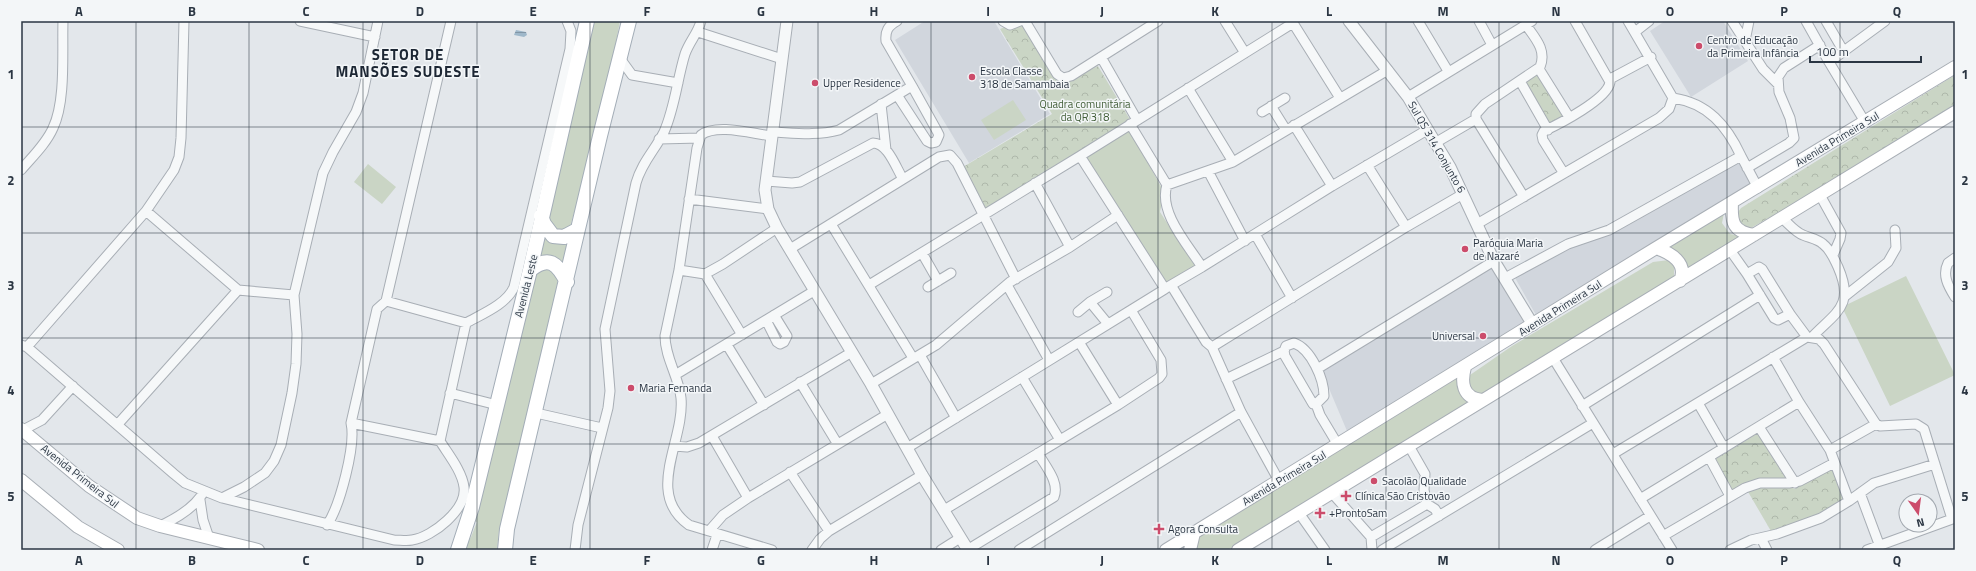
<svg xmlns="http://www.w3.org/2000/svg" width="1976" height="571" font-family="'Titillium Web',sans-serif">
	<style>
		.built { fill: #d1d6dd }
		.grass { fill: #cad5c5 }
		.park { fill: url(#park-crowns) }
		.water { fill: url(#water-rules) }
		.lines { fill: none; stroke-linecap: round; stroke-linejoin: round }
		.minor-casing { stroke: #a8aeb5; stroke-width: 11 }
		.tertiary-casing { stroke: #a8aeb5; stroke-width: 13 }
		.secondary-casing { stroke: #a8aeb5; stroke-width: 14 }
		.primary-casing { stroke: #a3adb7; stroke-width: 16 }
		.minor { stroke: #f6f8f9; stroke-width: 9 }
		.tertiary { stroke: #f6f8f9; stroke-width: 11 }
		.secondary { stroke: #fff; stroke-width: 12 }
		.primary { stroke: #fff; stroke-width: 14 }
		.grid { fill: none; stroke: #2b3643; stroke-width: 1; stroke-opacity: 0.55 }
		.poi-dot { fill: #cc4c6b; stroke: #f3f6f8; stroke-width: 1.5 }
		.labels { text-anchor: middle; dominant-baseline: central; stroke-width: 3; stroke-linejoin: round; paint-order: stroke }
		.poi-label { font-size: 11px; fill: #2b3643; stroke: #f3f6f8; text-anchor: start }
		.park-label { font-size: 11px; fill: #435f39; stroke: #f3f6f8 }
		.street-label { font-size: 11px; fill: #2b3643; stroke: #f3f6f8 }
		.district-label { font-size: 15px; font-weight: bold; letter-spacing: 1px; fill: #1d2734; stroke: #f3f6f8 }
		.neatline { fill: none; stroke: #2b3643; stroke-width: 1.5 }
		.grid-label { font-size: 13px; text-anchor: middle; font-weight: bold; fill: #2b3643 }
	</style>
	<defs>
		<pattern id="park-crowns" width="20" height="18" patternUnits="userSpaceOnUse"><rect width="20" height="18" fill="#cad5c5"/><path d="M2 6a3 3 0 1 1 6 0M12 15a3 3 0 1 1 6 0" fill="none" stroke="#aeb7aa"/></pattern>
		<pattern id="water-rules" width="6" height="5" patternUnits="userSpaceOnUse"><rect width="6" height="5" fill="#9fb8ca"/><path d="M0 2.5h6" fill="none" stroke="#8296a6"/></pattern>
	</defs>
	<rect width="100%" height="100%" fill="#e3e7eb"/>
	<path class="built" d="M925,21h69l56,93 -81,49 -74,-123z
		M1665,21h58l25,40 -57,36 -41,-66z
		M1740,157l15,27 -219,131 -22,-39z
		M1492,265l34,58 -179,108 -25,-59z"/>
	<path class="grass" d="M595,21h25l-19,99 -32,110 -9,3 -13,-10 23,-111z
		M1013,100l13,20 -32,20 -13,-20z
		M1129,129l35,63 -4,20 37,57 -31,18 -83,-131z
		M368,164l28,23 -14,17 -28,-22z
		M1724,213l-2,10 8,11 11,2 -56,37c1,-14 -4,-20 -16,-25z
		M541,231l31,5 -8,33 -30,-8z
		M1669,260l5,4v14l-192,117 -9,-1 -5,-12 2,-7 42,-29 141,-84z
		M548,265l10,14 -17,88 -42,163 -2,20h-34l8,-13 6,-15 -4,-1 63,-251z
		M1906,276l49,99 -65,31 -48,-99z
		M1460,375l15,29 -143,89 -105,57h-35l7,-15z"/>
	<path class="park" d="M1020,21h2l34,58 8,4 34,-17 34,57 -149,95 -25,-48 94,-56 -52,-85z
		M1539,72l29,46 -20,11 -26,-48z
		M1955,75v31l-141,87 -65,36 -7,-2 -6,-12 5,-7z
		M1760,432l34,57 39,-21 13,38 -52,27 -19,5 -28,-48 -15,7 -20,-36z"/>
	<path class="water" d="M516,30l10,2 1,3 -3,2 -10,-2z"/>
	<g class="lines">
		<g class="minor-casing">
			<path id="minor" d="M300,21l75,16
				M1003,21l7,4 10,-4
				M1025,21l32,53 6,4 8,-2 87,-55
				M1225,21l20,32
				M1418,21l30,50
				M1479,21l13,24
				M1732,21l31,48 15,15
				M1806,21l23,41 56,-41
				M1826,21l18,31
				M1293,23l47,75
				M698,32l84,27
				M1635,32l14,-11
				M1745,41l4,-20
				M619,57l13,18 46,8
				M1101,57l36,63
				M1829,62l36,60
				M1539,69l30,48
				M1610,79l41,-22
				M1520,81l28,49
				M1188,88l45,74
				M897,95l30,46 4,2 5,-1 3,-7 -2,-4 -25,-45
				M1408,97l124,-76
				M1673,98c35,5 54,28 68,58
				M881,104l5,46
				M1271,106l15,24
				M1262,112l23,-14
				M1130,124l37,61 66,-23 155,-92
				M1294,125l38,61
				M773,132c22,1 44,4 66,-2l73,-44 -26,-45c-1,-10 2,-15 11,-20
				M772,136c-19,-2 -55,-13 -71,-1l-4,13 -18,122 -14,66c0,22 14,41 16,62 4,43 -37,95 8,127l83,25
				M659,139l41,-1
				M1435,143l41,-24
				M1080,156l213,-133 -1,-2
				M1367,165l39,62
				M1747,168l42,-25 5,-5 -4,-20 -11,-26 -1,-15 6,-9 36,-23
				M21,170c11,-13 25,-26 32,-42 13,-27 9,-76 10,-107
				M1208,171l37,70
				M1563,172l-20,-32 -1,-5 2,-4c15,-7 64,-32 66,-49l-35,-61
				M766,181l26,2 8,-1 73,-39c15,0 23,25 30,36
				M1035,183l35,64
				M1820,195l21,38 -1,6 -7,16
				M1524,197l-48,-78v-5l9,-10 55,-37c7,-17 -5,-29 -14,-42
				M689,199l79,10
				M1782,218c7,6 13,14 21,17 7,3 15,4 20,9 8,6 11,15 15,23 17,39 -2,45 -26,70
				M831,224l82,134
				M1477,224l182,-106 10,-9 4,-11 -45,-77
				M1255,234l37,64
				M790,249l149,-92 11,-2 7,8 59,116
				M1730,250l17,24
				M922,253l16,28
				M1955,258l-7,5c-6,12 0,23 7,34
				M1202,267l130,-81 95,-56
				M1759,267l3,2 28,45 -12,6 -4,-2 -27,-44z
				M679,270l26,4 18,-10 54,-36
				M705,274l37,61
				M1505,278l63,-34 41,-14 132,-74 17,32
				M869,285l211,-129 85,133 -34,21
				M1007,285l42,75
				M1171,285l35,57 6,5 194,-120 57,-33
				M928,287l23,-14
				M1166,288l36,-21c-14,-22 -44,-55 -35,-82
				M238,290l56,5
				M1844,297l44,-35 8,-14 -1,-18
				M386,301l65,-280
				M1090,302l18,22
				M1078,312l12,-10 17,-10
				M1790,314l17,23
				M766,320l11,22 3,2 4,-2 3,-6 -13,-21
				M1079,342l39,63
				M21,345l6,2 147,127 11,9 37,15 22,-11 21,-14 9,-12 7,-16 11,-52 4,-29 1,-30 -3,-39 29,-122 10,-21 23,-40 7,-19 15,-72
				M727,345l37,60
				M27,347l119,-136 28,-41 5,-13 2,-19 3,-117
				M1212,347l29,65 38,69
				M920,355l36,63
				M1553,358l119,192
				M1317,369l177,-108
				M675,375l139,-84
				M1022,377l38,63
				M1226,379l58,-28
				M800,382l37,61
				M871,384l65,-39 74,-63 60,-35 48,-32
				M450,393l47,12
				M1799,402l31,48 19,51
				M1698,403l26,45
				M1316,404l8,-8c0,-17 -13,-47 -30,-53l-8,3 -2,5 1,5 28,48h3l4,11 18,30
				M1582,406l178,-111
				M536,413l66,15
				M351,423l89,18
				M118,424l120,-134 -92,-79
				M1759,427l36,56
				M23,430l19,-10 31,-34
				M712,436l36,62
				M674,446l13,1 12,-4 153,-91
				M1409,446l16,28 -1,16 3,14
				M907,448l224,-138 30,50 1,14 -3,4 -41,27 -174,105
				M1830,450l46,-26
				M1613,454l194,-117 12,2 5,5 52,80 4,2 36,-2 8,5 28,90
				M1709,457l21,39
				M790,472l39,59
				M1332,493l39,44
				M1860,493l19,51
				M222,498l172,42c6,0 13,1 18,0 21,-3 55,-31 52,-53 -2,-16 -16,-33 -24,-46l26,-118c16,-9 41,-19 48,-36l56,-238 1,-18 -4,-10
				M1640,499l159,-97 -26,-45
				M200,500l3,20 6,18
				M1299,513l26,37
				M327,525c13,-19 29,-80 24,-102l26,-114 9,-8 80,22
				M160,526c17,-8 36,-19 44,-35
				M709,531l14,-16 25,-17 140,-84
				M1663,536l82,-48 15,-5h29l11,-2 34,-18
				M1761,538l6,12
				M575,550l3,-25 30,-117 2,-17 -5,-62 31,-146c6,-21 19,-33 28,-51 11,-25 13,-52 21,-78 4,-12 13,-21 16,-33
				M712,550l5,-15
				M812,550l8,-11 9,-8 93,-56
				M941,550l19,-12
				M967,550l87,-53c6,-15 -9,-31 -16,-44
				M1019,550l222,-138
				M1372,550l-1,-13 56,-33 8,5 4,7
				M1382,550l211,-127
				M1595,550l55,-34
				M1730,550l21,-10 26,-6 44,-16 28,-17 25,-18 61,-19
				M1867,550l88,-32"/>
		</g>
		<g class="tertiary-casing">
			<path id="tertiary" d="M787,21l-22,169 3,19 9,19 94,156 51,91 46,75
				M1349,21l59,76 42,70 44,94 39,64"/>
		</g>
		<g class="secondary-casing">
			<path id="secondary" d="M1732,203c-1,19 1,29 22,32
				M1656,248c15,5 32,15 24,33
				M1465,367c-4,15 -3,31 17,33
				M21,429l68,57 48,32 23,8 98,24
				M21,480l57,47 40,23
				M1166,550l490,-302 299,-181
				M1190,550l4,-17
				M1238,550l717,-438"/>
		</g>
		<g class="primary-casing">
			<path id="primary" d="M541,216l3,8 9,12 11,1 13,-7
				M530,270c19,-15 27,-7 37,12
				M458,550l14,-43 58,-237 57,-249
				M505,550l2,-21 93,-393 29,-115"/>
		</g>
		<use href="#minor" class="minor"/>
		<use href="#tertiary" class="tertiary"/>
		<use href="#secondary" class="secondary"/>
		<use href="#primary" class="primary"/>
	</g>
	<path class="grid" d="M136,21v529M249,21v529M363,21v529M477,21v529M590,21v529M704,21v529M818,21v529M931,21v529M1045,21v529M1158,21v529M1272,21v529M1386,21v529M1499,21v529M1613,21v529M1727,21v529M1840,21v529M21,127h1934M21,233h1934M21,338h1934M21,444h1934"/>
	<g class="poi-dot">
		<circle cx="1699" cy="46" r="4"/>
		<circle cx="972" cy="77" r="4"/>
		<circle cx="815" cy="83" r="4"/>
		<circle cx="1465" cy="249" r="4"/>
		<circle cx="1483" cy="336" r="4"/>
		<circle cx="631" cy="388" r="4"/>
		<circle cx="1374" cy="481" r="4"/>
		<path d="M1344 490h4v4h4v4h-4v4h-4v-4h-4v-4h4z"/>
		<path d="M1318 507h4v4h4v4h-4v4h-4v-4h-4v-4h4z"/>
		<path d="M1157 523h4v4h4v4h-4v4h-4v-4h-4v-4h4z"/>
	</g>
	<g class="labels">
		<g class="poi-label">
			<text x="1707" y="40">Centro de Educação<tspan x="1707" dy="13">da Primeira Infância</tspan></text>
			<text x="980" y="71">Escola Classe<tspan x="980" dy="13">318 de Samambaia</tspan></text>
			<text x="823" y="83">Upper Residence</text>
			<text x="1473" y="243">Paróquia Maria<tspan x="1473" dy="13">de Nazaré</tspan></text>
			<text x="1475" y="336" text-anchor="end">Universal</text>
			<text x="639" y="388">Maria Fernanda</text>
			<text x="1382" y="481">Sacolão Qualidade</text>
			<text x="1355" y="496">Clínica São Cristovão</text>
			<text x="1329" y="513">+ProntoSam</text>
			<text x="1168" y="529">Agora Consulta</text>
		</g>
		<g class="park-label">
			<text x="1085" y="104">Quadra comunitária<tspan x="1085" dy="13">da QR 318</tspan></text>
		</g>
		<g class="street-label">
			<text transform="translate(1837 139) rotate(-31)">Avenida Primeira Sul</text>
			<text transform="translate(1437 147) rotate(60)">Sul QS 314 Conjunto 6</text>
			<text transform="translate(526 286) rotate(-76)">Avenida Leste</text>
			<text transform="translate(1560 308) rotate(-32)">Avenida Primeira Sul</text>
			<text transform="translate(80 476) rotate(38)">Avenida Primeira Sul</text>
			<text transform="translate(1284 478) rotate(-31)">Avenida Primeira Sul</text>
		</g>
		<g class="district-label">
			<text x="408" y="54">SETOR DE<tspan x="408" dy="17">MANSÕES SUDESTE</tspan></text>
		</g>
	</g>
	<rect width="1976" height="571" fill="none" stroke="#f3f6f8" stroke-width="44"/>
	<g transform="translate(1918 513) rotate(166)"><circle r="19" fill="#f3f6f8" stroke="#a3a9b0"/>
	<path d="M0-3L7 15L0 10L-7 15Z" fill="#cc4c6b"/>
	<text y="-6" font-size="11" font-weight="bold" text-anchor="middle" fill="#2b3643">N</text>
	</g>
	<path d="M1810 56v6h111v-6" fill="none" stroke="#2b3643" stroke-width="2"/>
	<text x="1816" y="56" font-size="12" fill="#2b3643" stroke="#f3f6f8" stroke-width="3" paint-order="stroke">100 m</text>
	<rect x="22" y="22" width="1932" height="527" class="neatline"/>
	<g class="grid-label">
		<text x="79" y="16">A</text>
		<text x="192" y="16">B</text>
		<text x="306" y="16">C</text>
		<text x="420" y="16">D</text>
		<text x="533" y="16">E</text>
		<text x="647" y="16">F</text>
		<text x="761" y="16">G</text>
		<text x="874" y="16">H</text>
		<text x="988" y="16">I</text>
		<text x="1102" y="16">J</text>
		<text x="1215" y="16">K</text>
		<text x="1329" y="16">L</text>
		<text x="1443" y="16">M</text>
		<text x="1556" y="16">N</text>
		<text x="1670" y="16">O</text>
		<text x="1784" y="16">P</text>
		<text x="1897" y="16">Q</text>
		<text x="11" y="79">1</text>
		<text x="1965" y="79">1</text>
		<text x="11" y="185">2</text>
		<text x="1965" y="185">2</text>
		<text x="11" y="290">3</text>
		<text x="1965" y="290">3</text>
		<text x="11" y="395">4</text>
		<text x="1965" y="395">4</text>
		<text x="11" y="501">5</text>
		<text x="1965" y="501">5</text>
		<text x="79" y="565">A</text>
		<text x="192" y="565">B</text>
		<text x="306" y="565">C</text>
		<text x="420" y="565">D</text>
		<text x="533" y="565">E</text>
		<text x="647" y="565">F</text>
		<text x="761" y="565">G</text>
		<text x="874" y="565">H</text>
		<text x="988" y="565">I</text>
		<text x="1102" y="565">J</text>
		<text x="1215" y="565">K</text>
		<text x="1329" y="565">L</text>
		<text x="1443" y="565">M</text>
		<text x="1556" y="565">N</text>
		<text x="1670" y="565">O</text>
		<text x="1784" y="565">P</text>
		<text x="1897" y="565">Q</text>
	</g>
</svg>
